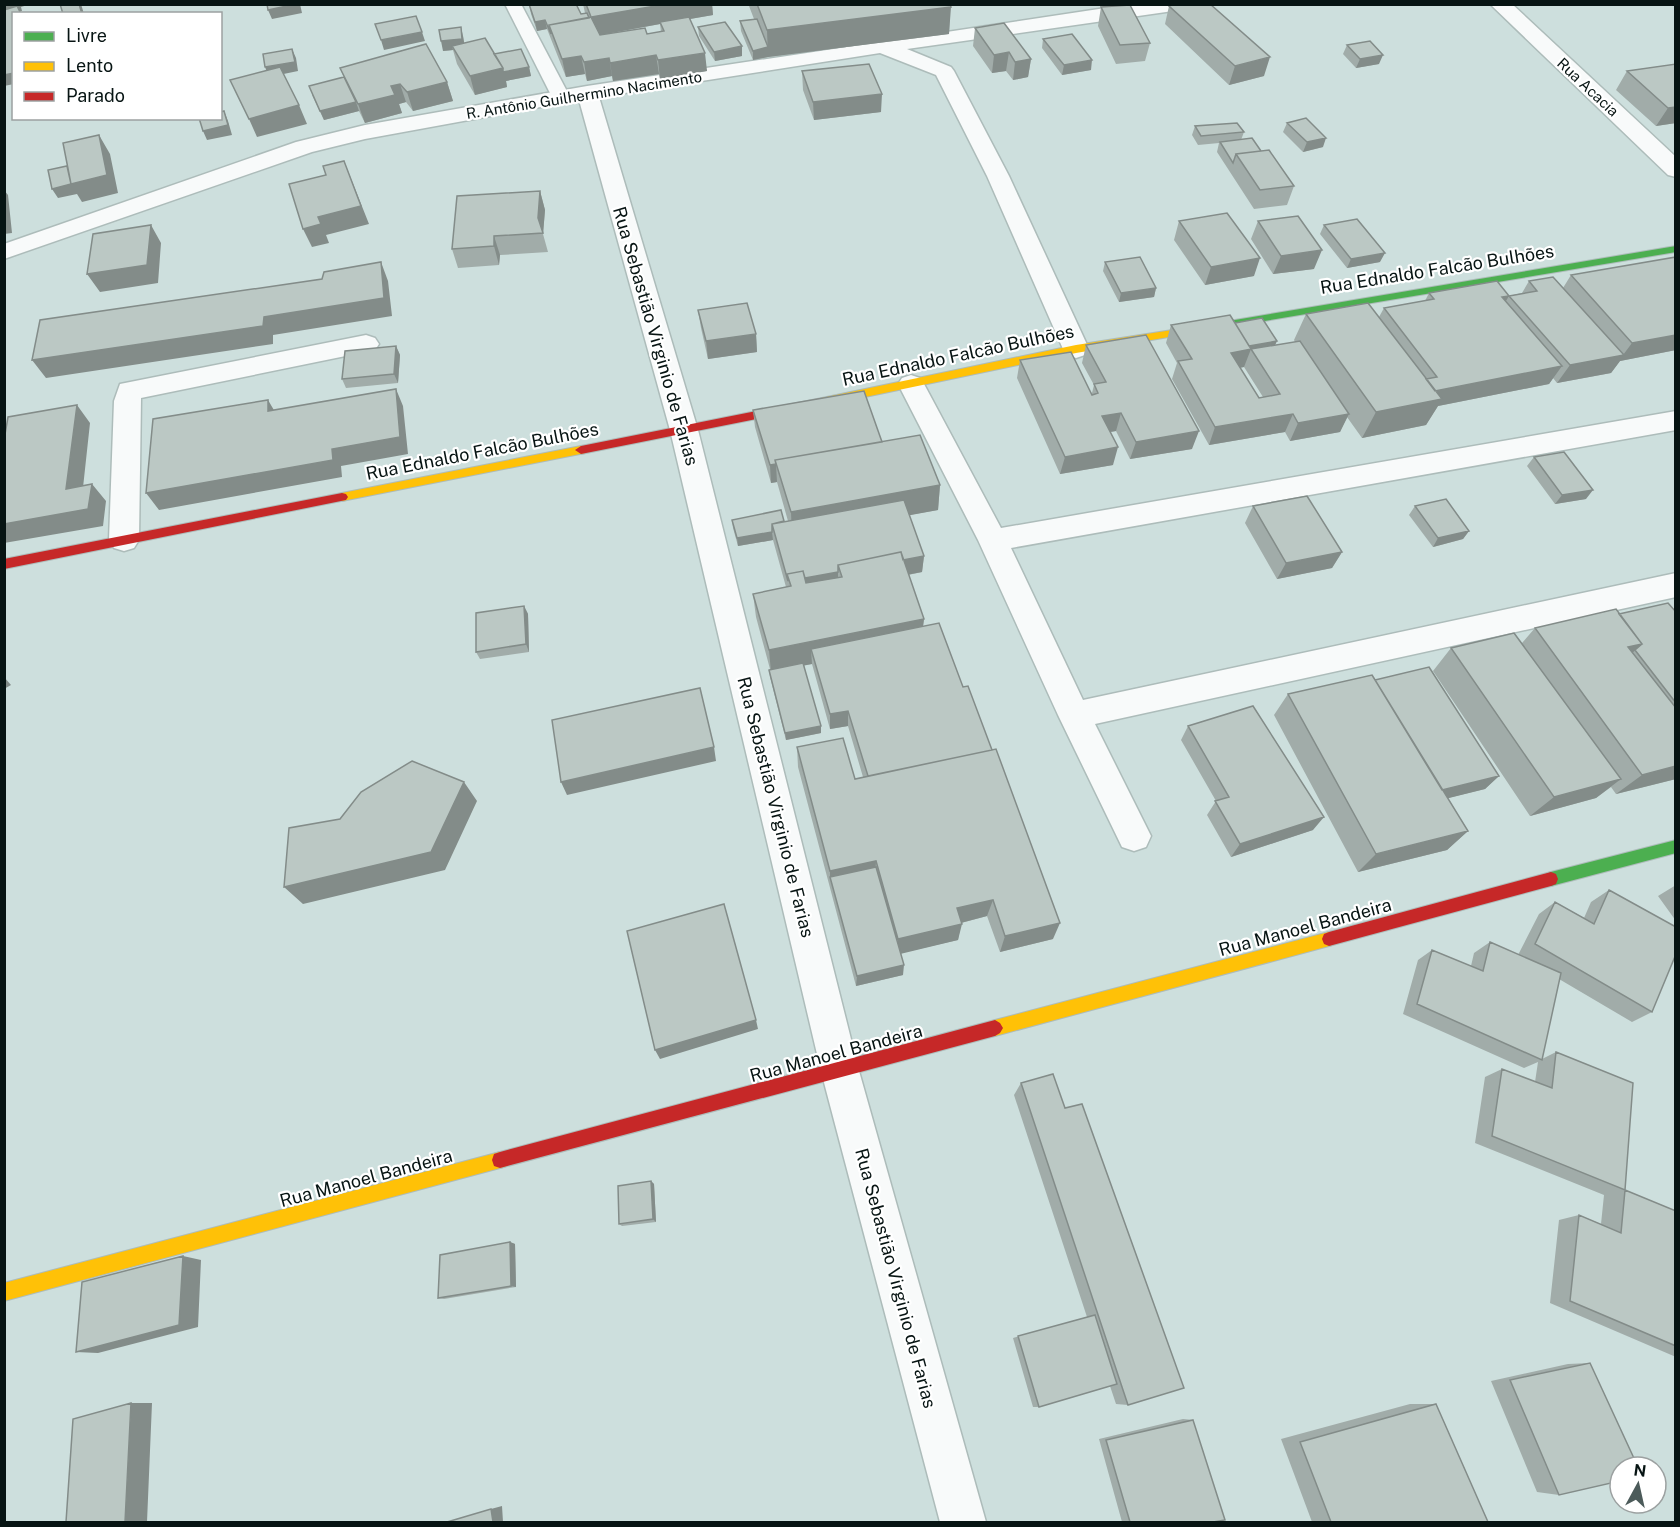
<svg xmlns="http://www.w3.org/2000/svg" width="1680" height="1527" font-family="'Public Sans',sans-serif">
	<style>
		.lines { fill: none; stroke-linecap: round; stroke-linejoin: round }
		.lane-casing { stroke: #adbcba; stroke-width: 3 }
		.street-casing { stroke: #adbcba; stroke-width: 3 }
		.fast-casing { stroke: #adbcba; stroke-width: 2 }
		.slow-casing { stroke: #adbcba; stroke-width: 2 }
		.jam-casing { stroke: #adbcba; stroke-width: 2 }
		.lane { fill: #f8fafa; fill-rule: evenodd }
		.street { fill: #f8fafa; fill-rule: evenodd }
		.fast { fill: #4caf50; fill-rule: evenodd }
		.slow { fill: #ffc107; fill-rule: evenodd }
		.jam { fill: #c62828; fill-rule: evenodd }
		.wall { fill: #a1aca9; fill-rule: evenodd }
		.shaded-wall { fill: #838c89 }
		.building { fill: #bbc8c4; stroke: #838c89; stroke-width: 1.5; fill-rule: evenodd }
		.labels { text-anchor: middle; dominant-baseline: central; stroke-width: 4.5; stroke-linejoin: round; paint-order: stroke }
		.far-street-label { font-size: 15px; fill: #071413; stroke: #fff }
		.street-label { font-size: 18px; fill: #071413; stroke: #fff }
	</style>
	<rect width="100%" height="100%" fill="#cddfdd"/>
	<g class="lines">
		<g class="lane-casing">
			<path id="lane" d="M505,4h16l49,93 -3,4h-12l-3,-4z"/>
		</g>
		<g class="street-casing">
			<path id="street" d="M1132,4h58l-3,4 -7,2 -273,39 44,18 3,4 55,105 80,173 -4,6 -9,3 -9,-3 -4,-6 -76,-173 -51,-101 -56,-22 -281,44 99,333 161,641 127,451h-46l-119,-451 -151,-641 -91,-330 -214,39 -53,13 -308,107v-15l292,-102 69,-17 222,-39z
				M1490,4h22l164,153v20l-8,-2z
				M366,335l9,3 4,6 -4,6 -234,48 -2,142 -5,8 -10,3 -10,-3 -5,-8 5,-139 6,-17z
				M911,375l9,3 4,6 77,144 675,-117v19l-665,118 72,152 593,-127v24l-581,127 56,112 -5,11 -12,4 -12,-4 -64,-132 -80,-175 -80,-156 4,-6z"/>
		</g>
		<g class="fast-casing">
			<path id="fast" d="M1676,246v6l-465,78 -5,-3 5,-3z
				M1676,840v13l-125,33 -5,-2 -2,-5 2,-5 5,-2z"/>
		</g>
		<g class="slow-casing">
			<path id="slow" d="M1211,324l5,3 -1,2 -139,24 -254,53 -5,-4 5,-4 254,-53z
				M581,446l4,1v6l-243,48 -6,-4 6,-4z
				M1329,932l5,2 2,5 -2,5 -5,2 -334,90 -5,-3 -3,-5 3,-5 5,-3z
				M500,1152l6,2 2,6 -2,6 -6,2 -496,133v-18z"/>
		</g>
		<g class="jam-casing">
			<path id="jam" d="M822,398l4,1v6l-245,49 -6,-4 6,-4z
				M342,493l4,1 2,3 -2,3 -342,69v-10z
				M1551,872l5,2 2,5 -2,5 -5,2 -222,60 -5,-2 -2,-5 2,-5 5,-2z
				M995,1020l5,3 3,5 -3,5 -5,3 -495,132 -6,-2 -2,-6 2,-6 6,-2z"/>
		</g>
		<use href="#lane" class="lane"/>
		<use href="#street" class="street"/>
		<use href="#fast" class="fast"/>
		<use href="#slow" class="slow"/>
		<use href="#jam" class="jam"/>
	</g>
	<path class="wall" d="M529,4l52,10 4,-1 -2,-9h129l1,11 -23,4 17,52 -47,8 -1,-5 -46,7 -1,-5 -25,5 -2,-7 -19,3 -19,-48 -10,2 -6,-17zM660,24l1,8 -14,2 -47,1z
		M747,4h203l-1,30 -181,23 -15,3 -12,-29 -1,-10 14,-2 -5,-13h-1z
		M1169,6l95,70 -35,9 -64,-61z
		M1101,7l49,36 -5,18 -29,3 -18,-38z
		M698,27l44,19v10l-27,5 -16,-25z
		M975,28l56,31 -3,18 -15,3 -7,-9 -14,2 -19,-27z
		M463,36l1,7 65,24 2,9 -25,5 1,6 -32,8 -18,-31 -4,-14 -10,1z
		M1043,39l48,31 -29,5 -20,-27z
		M1347,45l32,19 -23,4 -13,-14z
		M1676,64v59l-20,3 -40,-36 11,-19z
		M340,68l107,14 6,19 -40,10 -7,-9 -7,2 3,9 -37,10 -6,-12 -35,9 -12,-25 32,-17z
		M802,71l79,41 -67,8 -11,-30z
		M1287,123l36,24 -20,5 -20,-20z
		M1195,126l49,6 -3,8 20,11 33,35 -7,19 -33,4 -37,-57 2,-9 -21,2 -6,-10z
		M540,191l5,19 -2,24 5,18 -48,3 -1,10 -41,3 -6,-19z
		M1179,221l75,55 -49,9 -31,-45z
		M1258,221l56,48 -41,5 -22,-35z
		M1324,225l56,37 -33,6 -27,-34z
		M1105,262l51,26 -2,9 -35,5 -16,-31z
		M1571,275l105,75 -56,11 -9,12 -54,10 -4,-5 -4,6 -111,22 -12,19 -64,13 -15,-21 -7,15 -50,9 -5,-9 -76,13 -37,-66 5,-16 -11,-20 5,-18 64,-2 40,22 20,-3 -1,-2 12,-26 73,3 5,-9 41,-7 4,-8 80,3 13,-3 7,-12 34,7zM1244,367l19,30 -4,1 -19,-30z
		M698,310l58,24 1,18 -49,7 -7,-31z
		M1086,345l106,104 -62,10 -14,-28 -6,1 3,33 -53,9 -43,-96 3,-18 72,33 2,-8 -12,-22z
		M396,346l4,9 -2,28 -52,5 -4,-9z
		M753,410l129,32 58,43 -2,25 -29,5 15,41 -2,16 -14,3 16,44 -1,7 130,313 -53,13 -13,-36 -26,7 -3,17 -57,13 2,22 -47,11 -58,-219 -1,-20 58,32 8,-2 -15,-51 -18,3 -18,-65 -8,1 17,68 -35,7 -16,-63 -1,-7 1,-1 -14,-52 -3,-23 33,-7 -13,-47 -35,6 -5,-18 -1,-8 56,1 -11,-39 -6,1 -16,-56z
		M1534,457l52,42 -31,5 -28,-38z
		M1253,506l89,46 -10,16 -55,11 -32,-56z
		M1415,506l54,25 -6,8 -30,8 -24,-32z
		M524,606l4,8 1,38 -49,7 -4,-7z
		M1676,612v167l-60,15 -5,-7 -15,11 -66,18 -97,-145 18,-23 71,-5 13,-15 84,-14z
		M1375,680l124,96 -14,13 -37,9 20,33 -21,19 -89,22 -84,-157 14,-21z
		M1188,726l125,104 -82,27 -24,-42 9,-14 -35,-61z
		M1676,885v36l-18,-25z
		M1609,890l43,122 -20,10 -73,-43 -17,80 14,-7 69,138 -21,5 -129,-52 10,-66 17,-8 33,13 3,-20 -14,6 -121,-54 15,-54 14,-10 39,16 3,-13 16,-11 28,13 21,-41 16,-12 29,16 7,-16z
		M1021,1083l107,322 -12,-1 -6,-18 -71,21h-6l-20,-69 74,-21 -73,-222z
		M651,1181l3,3 2,38 -34,4 -3,-2z
		M1625,1190l51,21v146l-126,-54 9,-83 20,-5 22,9 3,-29z
		M510,1242l5,2 1,43 -72,12 -6,-1z
		M1590,1363l-31,132 -22,-3 -46,-111 77,-17z
		M1410,1404h26l52,118h-176l-31,-83z
		M1183,1419l10,1 20,102h-91l-23,-83z"/>
	<path class="shaded-wall" d="M31,4l-10,3 1,4 -18,4v-10z
		M79,4h2l3,10h-2z
		M296,4h4l2,9 -30,6 -4,-9z
		M667,4h45l1,11 -52,9 -1,-2v2l-65,12 -4,-19z
		M951,7l-2,27 -181,23 -1,-27z
		M545,20l2,9 -10,2 -2,-9z
		M461,27l2,9 2,12 -13,-2 1,4 -10,1 -2,-10z
		M422,32l3,9 -41,9 -3,-10z
		M742,46v10l-27,5 -1,-9z
		M768,47v10l-15,3v-9z
		M292,49l4,9 2,13 -29,6 -4,-10z
		M1009,52l-3,19 -14,2 2,-18z
		M705,53l2,18 -47,8 -2,-19z
		M656,55l3,19 -46,7 -3,-18z
		M1383,55l-4,9 -23,4 4,-9z
		M581,56l4,18 -19,3 -4,-18z
		M1270,57l-6,19 -35,9 6,-19z
		M609,58l3,18 -25,5 -3,-19z
		M1031,59l-3,18 -15,3 2,-18z
		M1092,60l-1,10 -29,5 2,-10z
		M529,67l2,9 -25,5 1,6 -32,8 -5,-19 33,-8z
		M14,73v11l-10,2v-11z
		M447,82l6,19 -40,10 -6,-19z
		M400,84l6,18 -7,2 3,9 -37,10 -7,-19 33,-18z
		M882,94l-1,18 -67,8 -1,-18z
		M356,102l3,9 -35,9 -4,-9z
		M299,105l8,19 -50,13 -8,-18z
		M1676,107v16l-20,3 12,-18z
		M224,111l4,10 4,14 -25,5 -4,-9z
		M99,135l11,19 8,39 -36,9 -5,-8 -19,4 -6,-9z
		M1326,138l-3,9 -20,5 4,-10z
		M344,161l25,63 -43,11 3,8 -17,4 -9,-18 15,-12z
		M4,190l4,5 4,38 -8,1z
		M540,191l5,19 -2,24 -5,-16z
		M151,225l10,18 -3,40 -58,9 -13,-18z
		M494,236l6,19 -1,10 -5,-19z
		M1322,250l-8,19 -41,5 8,-18z
		M1385,253l-5,9 -33,6 4,-9z
		M1260,258l-6,18 -49,9 6,-18z
		M381,262l7,19 4,35 -119,19v9l-227,34 -14,-18 232,-43z
		M1156,288l-2,9 -35,5 2,-9z
		M1509,296l-11,18 4,-17z
		M756,334l1,18 -49,7 -2,-18z
		M1676,335v15l-56,11 -9,12 -54,10 13,-18 53,-10 9,-12z
		M1277,341l-4,9 -22,-1 -7,18 -20,3 7,-17 10,-6z
		M396,346l4,9 -2,28 -4,-9z
		M1562,366l-13,18 -111,22 -12,19 -64,13 14,-26 49,-19z
		M396,389l7,17 5,48 -67,12 1,11 -183,33 -13,-17 186,-44z
		M268,400l10,17 -10,-6z
		M77,405l13,18 -9,83 -15,-17z
		M1121,413l-5,18 -18,3 4,-18z
		M1293,414l-8,18 -76,13 6,-18z
		M1349,414l-9,18 -50,9 8,-18z
		M1199,431l-7,18 -62,10 6,-17z
		M1118,447l-5,18 -53,9 5,-17z
		M776,464l1,18 -6,1 -1,-18z
		M92,484l14,17 -3,25 -99,17v-19z
		M940,485l-2,25 -146,27 -1,-25z
		M1593,490l-7,9 -31,5 7,-9z
		M1469,531l-6,8 -30,8 5,-9z
		M772,532l1,8 -35,6 -1,-8z
		M1342,552l-10,16 -55,11 9,-16z
		M924,556l-2,16 -80,15v-10l-2,-6z
		M838,572v16l-49,-7z
		M524,606l4,8 1,38 -3,-8z
		M924,619l-3,23 -110,7 1,15 -41,8 -2,-22z
		M1642,644l-24,22 10,-19z
		M4,677l7,8 -7,4z
		M848,711v15l-18,3v-15z
		M821,726v7l-35,7 -1,-7z
		M714,747l2,14 -149,34 -6,-13z
		M1676,766v13l-60,15 26,-19z
		M1499,776l-14,13 -64,16 13,-13z
		M1621,779l-25,19 -66,18 24,-19z
		M464,782l13,19 -32,69 -142,34 -19,-17z
		M1324,817l-11,13 -82,27 9,-13z
		M1468,831l-21,19 -89,22 18,-18z
		M876,861l-1,18 -45,-2v-6z
		M993,900l-6,16 -34,9 4,-17z
		M1060,923l-7,16 -53,13 5,-16z
		M962,924l-4,16 -62,15 2,-16z
		M904,965l-1,10 -47,11 1,-10z
		M756,1020l2,9 -98,30 -5,-9z
		M651,1181l3,3 2,38 -3,-3z
		M510,1242l5,2 1,43 -5,-1z
		M183,1256l18,4 -3,67 -100,26 -22,-1z
		M131,1403h21l-5,119h-22z
		M502,1506l1,16h-10l-2,-13z"/>
	<path class="building" d="M60,4h19l3,10h-19z
		M267,4h29l-28,6z
		M529,4h47l5,10 6,-1 2,5 -40,7 2,9 -6,-14 -10,2z
		M586,4h81l-76,13 9,18 45,-7 2,6 17,-3 -4,-9 29,-5 16,36 -47,7 -2,-5 -46,8 -1,-5 -25,4 -3,-6 -19,3 -13,-34 42,-8z
		M757,4h193l1,3 -184,23z
		M1176,4h34l60,53 -35,9 -66,-60z
		M1130,5l20,38 -30,2 -19,-38z
		M17,6l4,8h-7v59l-10,2v-65z
		M416,16l6,16 -41,8 -6,-16z
		M757,19l11,28 -15,4 -13,-30z
		M725,22l17,24 -28,6 -16,-25z
		M1004,23l27,36 -16,3 -6,-10 -15,3 -19,-27z
		M461,27l1,12 -21,2 -2,-11z
		M1072,34l20,26 -28,5 -21,-26z
		M485,38l18,30 -33,8 -18,-30z
		M1370,41l13,14 -23,4 -13,-14z
		M426,44l21,38 -40,10 -7,-8 -9,2 4,9 -37,9 -18,-36z
		M292,49l3,13 -30,5 -2,-13z
		M521,49l8,18 -26,5v-4l-9,-14z
		M869,64l13,30 -69,8 -11,-31z
		M1676,64v43l-8,1 -41,-37z
		M280,67l19,38 -50,14 -19,-39z
		M344,77l12,25 -36,9 -11,-25z
		M224,111l4,14 -25,6 -4,-13h21v-6z
		M1306,118l20,20 -19,4 -20,-19z
		M1237,123l7,9 -43,4 -6,-10z
		M99,135l8,40 -36,9 -8,-41z
		M1252,138l9,13 -25,3 -3,9 -13,-21z
		M1269,150l25,36 -34,4 -24,-36z
		M344,161l17,45 -43,11 3,7 -18,5 -14,-45 37,-9 -3,-9z
		M67,166l4,18 -19,5 -4,-19z
		M540,191l-2,27 5,15 -49,3v10l-42,3 5,-53z
		M1227,213l33,45 -49,9 -32,-46z
		M1298,216l24,34 -41,6 -23,-35z
		M1357,219l28,34 -34,6 -27,-34z
		M151,225l-4,40 -60,9 6,-40z
		M1140,257l16,31 -35,5 -16,-31z
		M1676,257v78l-44,8 -61,-68z
		M381,262l3,36 -120,19 -1,9 -231,34 8,-40 282,-41 2,-7z
		M1553,277l71,78 -54,10 -61,-69 28,-5 -8,-10z
		M1497,281l12,15 -7,1 60,69 -127,25 -9,-12 11,-2 -53,-69 50,-9 -5,-6z
		M747,303l9,31 -50,7 -8,-31z
		M1368,303l74,96 -66,13 -70,-98z
		M1230,315l21,34 49,-8 49,73 -51,9 -5,-9 -78,13 -37,-66 14,-2 -21,-34zM1251,349l29,45 -21,4 -28,-45z
		M1262,318l15,23 -28,5 -14,-23z
		M1146,335l53,96 -63,11 -15,-29 -19,3 16,31 -53,10 -45,-97 51,-8 21,43 6,-2 -4,-9 12,-2 -20,-37z
		M396,346l-2,28 -52,5 3,-28z
		M396,389l4,48 -68,12 1,11 -187,33 7,-74 115,-19v11z
		M864,391l18,51 -107,18 1,4 -6,1 -17,-55z
		M77,405l-11,84 26,-5 -4,25 -84,15v-84l4,-23z
		M920,435l20,50 -149,27 -16,-52z
		M1564,452l29,38 -31,5 -28,-38z
		M1307,496l35,56 -56,11 -33,-57z
		M1446,499l23,32 -31,7 -23,-32z
		M904,500l20,56 -21,4 -2,-8 -63,13v7l-33,6 -2,-7 -16,3 1,7 -16,-57z
		M781,510l3,11 -12,3v8l-35,6 -5,-18z
		M901,552l23,67 -155,31 -16,-56 38,-8 -4,-12 16,-3 3,12 36,-6 -4,-12z
		M1668,603l8,9v91l-41,-53 7,-6 -23,-30z
		M524,606l2,38 -50,8v-39z
		M1616,609l26,35 -14,3 48,61v58l-34,9 -107,-147z
		M939,623l24,64 5,-1 24,64 -124,26 -20,-65 -18,3 -19,-65z
		M1514,633l107,146 -67,18 -103,-149z
		M803,663l18,63 -36,7 -16,-63z
		M1429,667l70,109 -57,14 -67,-110z
		M1372,675l96,156 -92,23 -88,-160z
		M700,688l14,59 -153,35 -9,-62z
		M1253,706l71,111 -84,27 -25,-43 14,-4 -41,-71z
		M843,738l12,41 141,-30 64,174 -55,13 -12,-36 -36,8 5,16 -64,15 -22,-78 -46,10 -33,-124z
		M412,761l52,21 -33,70 -147,35 5,-59 51,-9 21,-27z
		M876,867l28,98 -47,11 -27,-99z
		M1609,890l67,37v27l-24,58 -117,-68 20,-42 39,22z
		M724,904l32,116 -101,30 -28,-119z
		M1490,942l71,31 -19,87 -125,-56 15,-54 51,21z
		M1556,1052l77,31 -8,107 -133,-54 10,-67 50,19z
		M1053,1074l12,34 17,-4 102,284 -56,17 -107,-322z
		M651,1181l2,38 -34,5 -1,-38z
		M1625,1190l51,21v135l-106,-45 9,-86 42,18z
		M510,1242l1,44 -73,12 2,-43z
		M183,1256l-4,69 -103,27 6,-70z
		M1095,1315l22,69 -78,23 -21,-71z
		M1590,1363l48,104h-18v14l-61,14 -49,-115z
		M131,1403l-6,119h-59l7,-103z
		M1436,1404l52,118h-157l-31,-80z
		M1193,1420l32,100 -12,2h-83l-24,-82z
		M491,1509l2,13h-46z"/>
	<g class="labels">
		<g class="far-street-label">
			<text transform="translate(1588 87) rotate(43)">Rua Acacia</text>
			<text transform="translate(584 95) rotate(-9)">R. Antônio Guilhermino Nacimento</text>
		</g>
		<g class="street-label">
			<text transform="translate(1437 269) rotate(-9)">Rua Ednaldo Falcão Bulhões</text>
			<text transform="translate(656 336) rotate(74)">Rua Sebastião Virginio de Farias</text>
			<text transform="translate(958 355) rotate(-12)">Rua Ednaldo Falcão Bulhões</text>
			<text transform="translate(482 451) rotate(-11)">Rua Ednaldo Falcão Bulhões</text>
			<text transform="translate(776 807) rotate(76)">Rua Sebastião Virginio de Farias</text>
			<text transform="translate(1305 927) rotate(-15)">Rua Manoel Bandeira</text>
			<text transform="translate(836 1053) rotate(-15)">Rua Manoel Bandeira</text>
			<text transform="translate(366 1178) rotate(-15)">Rua Manoel Bandeira</text>
			<text transform="translate(896 1278) rotate(75)">Rua Sebastião Virginio de Farias</text>
		</g>
	</g>
	<rect width="1680" height="1527" fill="none" stroke="#071413" stroke-width="12"/>
	<rect x="12" y="12" width="210" height="108" fill="#ffffff" stroke="#9ca1a1" stroke-width="1.5"/>
	<rect x="24" y="32" width="30" height="9" fill="#4caf50" stroke="#9ca1a1" stroke-width="1.5"/>
	<text x="66" y="42" font-size="18" fill="#071413">Livre</text>
	<rect x="24" y="62" width="30" height="9" fill="#ffc107" stroke="#9ca1a1" stroke-width="1.5"/>
	<text x="66" y="72" font-size="18" fill="#071413">Lento</text>
	<rect x="24" y="92" width="30" height="9" fill="#c62828" stroke="#9ca1a1" stroke-width="1.5"/>
	<text x="66" y="102" font-size="18" fill="#071413">Parado</text>
	<g transform="translate(1638 1485) rotate(8)"><circle r="28" fill="#ffffff" stroke="#9ca1a1" stroke-width="1.5"/>
	<path d="M0-4.5L10 22L0 15L-10 22Z" fill="#4c5b5a"/>
	<text y="-9" font-size="16" font-weight="bold" text-anchor="middle" fill="#071413">N</text>
	</g>
</svg>
